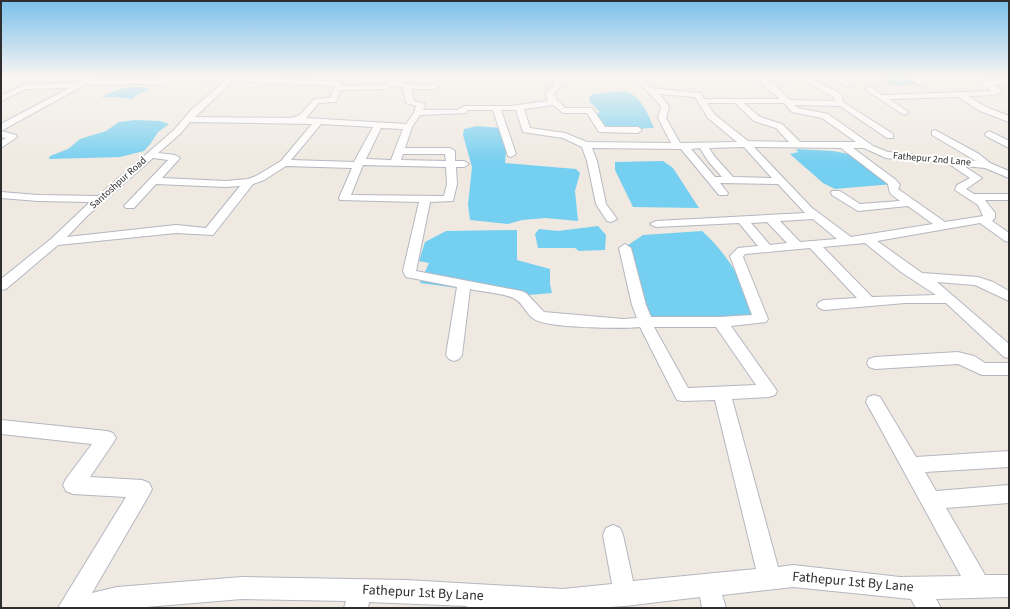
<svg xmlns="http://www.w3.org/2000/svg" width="1010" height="609" font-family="'Source Sans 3',sans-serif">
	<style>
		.water { fill: #75cff0 }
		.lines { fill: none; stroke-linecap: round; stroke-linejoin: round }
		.street-casing { stroke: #b4b7c1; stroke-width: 2 }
		.street { fill: #fff; fill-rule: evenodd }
		.labels { text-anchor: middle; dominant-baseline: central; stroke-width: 4; stroke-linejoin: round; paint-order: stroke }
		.far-street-label { font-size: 10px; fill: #2e2e2e; stroke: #fff }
		.near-street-label { font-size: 14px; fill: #2e2e2e; stroke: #fff }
	</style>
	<rect width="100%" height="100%" fill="#efe9e1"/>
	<path class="water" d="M883,77h21l14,7 -24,2 -12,-6z
		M136,86l10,2 2,3 -6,1 -11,7 -14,-2h-16l16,-7z
		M612,92c5,0 12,-1 16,0 14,6 21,24 26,36l-48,2 -10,-15 4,-3 -10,-10 -1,-5 4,-3z
		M136,120l24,1 9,3 -11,8 -7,11 -7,8 -24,6 -71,2 1,-3 18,-7 12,-10 26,-8 13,-9z
		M477,126l24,2 6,14 -2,21 71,6 4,4 -5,18 3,30 -33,-3 -23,2 -14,4 -38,-4 -2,-15 4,-38 -9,-32 1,-6z
		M796,149l37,2 21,4 39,29 -58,5 -12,-6 -33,-29 8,-2z
		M663,161l10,7 26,40 -66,-1 -18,-37v-8z
		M598,226l8,9 -1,15 -26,1 -4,-3h-37l-3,-14 4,-5 19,2z
		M517,230v30l33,9v15l2,9 -35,3 -97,-13 9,-20 -10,-2 6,-19 21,-11z
		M702,231c24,21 44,53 51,85l-105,3 -20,-74 15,-10z"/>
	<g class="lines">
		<g class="street-casing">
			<path id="street" d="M88,77h9l-3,3h68l3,-3h8l-9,7h-78l-85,47v-7l68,-36 -43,1 -25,12v-5l23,-11 54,-2z
				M180,77h59l100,5h3v4l42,-1 9,-8h8l-4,5 14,3h24l4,2 -4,2h-24l3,12 11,3 -2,6h34l7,-4h46l38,-5 -2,-8 8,-8 -2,-8h8l2,8 -8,8 3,8 3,1 5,6h27l13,19h33l4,3 -4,3 -39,-1 -12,-19h-24l-10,-8 -29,4 6,19 35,5 22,9 84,1 -13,-25 3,-12 -27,-29h7l10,11 47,5h3l3,6h76l-27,-22c14,0 27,12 37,23l45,1 -1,-4 -23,-13 -1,-2 4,-2 27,14 2,8 50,32v4h-6l-47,-32 -46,-1 4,3 30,6 45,32 15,6 88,9 -44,-26v-4l3,-1 44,24 11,9 19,8v7l-24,-10 -21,-2 18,12 -16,11 8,5h35v6h-24l10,13v5l-3,3 17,12v9l-4,-1 -25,-18 -103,18 45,32 56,4 15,5 16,9v10l-34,-16 -38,-3 72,62v14l-5,-1 -58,-54h-41l-81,7 -5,-2 -2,-3 2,-3 5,-2 33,-2 -47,-50 -65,6 -2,3 25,62 -2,3 -35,4 46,65 -2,4 -6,2 -37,2 46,168 15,-2 107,12 61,-1 -95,-174 2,-5 6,-2 6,2 36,60 93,-6v16l-84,5 11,19 73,-6v18l-63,5 39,67h24v22l-73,2 5,9h-25l-5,-9 -118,-12 -71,8 4,13h-24l-2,-11 -75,9 -30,2h-129l1,-2 -98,-4 -1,6h-24l2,-7 -104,-2 -108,9h-76l68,-111 -53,-3 -7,-3 -3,-6 3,-6 26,-35 -91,-10v-14l106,11 6,2 3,5 -3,5 -23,34 52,3 7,3 3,6 -3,6 -57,98 25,-6 125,-10 164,3 157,9 49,-5 -9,-49 3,-7 7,-3 7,3 3,7 10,46 123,-12 -41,-169 -32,1 -6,-1 -37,-73c-18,2 -94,1 -106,-8 -8,-5 -11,-16 -19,-20 -10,-6 -33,-7 -45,-10l-8,66 -3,4 -5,2 -5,-2 -3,-4 11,-68 -51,-10 -3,-6 16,-69 -79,-2 -1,-2 13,-30 -66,-2 -22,14 -11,4 -40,51 -37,-2 -118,12 -52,44 -5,1v-11l50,-40 39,-37 -52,-1 -37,-3v-6l37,3 60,1 76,-66 18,-21 33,-28 -42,-2zM233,81l102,5 -5,12 -16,1 -14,16 -9,3 -96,-1zM392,85l11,2 3,16 10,3 -2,7 -8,11 -100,-6 13,-15 17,-1 4,-12 46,-1zM659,94l36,3 13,21 29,24 -57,1 -14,-25 3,-12zM707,103h28l19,18 22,7 13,14 -41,-1 -34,-27zM744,103h40l8,9 30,6 34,24h-56l-18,-18 -22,-7zM467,110h26l15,46 3,1 5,-3 -15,-44h15l7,22 40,6 19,9 5,14 9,43 11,17 4,1 6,-3 -11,-15 -9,-43 -5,-13 89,1 38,46h8l1,-2 -8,-10 58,1 27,29 -149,8 -6,3 6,3 83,-4 19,23 -20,2 -8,8 22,59 -32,2h-69l-5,-12 -15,-57 -6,-4 -6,4 13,57 5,13 -14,1 -79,-7 -18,-19 -5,-2 -105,-20 14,-69 23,-1 4,-17 -1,-17h8l5,-3 -5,-3h-9v-10l-5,-3h-45l7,-21 8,-12 46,-2zM190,122l122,2 -31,37 -25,15 -8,3 -22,2 -64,-3 18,-20 -5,-3 -17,-2 22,-19zM321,124l52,3 -19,35 -63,-2zM381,128l22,1 -12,31 -25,-1zM744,147l28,31 -39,-1 -18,-20 -6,-9zM754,147l87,1 47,36c2,11 2,9 12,17l-40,3 -20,-13h-8l-1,2 1,2 26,16 50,-5 25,18 -82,13 -39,-29zM700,148l8,13 14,16h-7l-24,-28zM853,148h11l22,10 63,6 21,14 -13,7 -2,5 23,15 5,11 -38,6 -47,-33 2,-4 -4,-5zM403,154h42l1,7 -45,-1zM153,158l15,2 -42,44 -2,2 2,2h8l22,-24 70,3 14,-1 -34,42 -30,-3 -109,12 20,-21zM363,165l83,2 1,17 -3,12 -93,-1zM813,219l24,20 -37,3 -20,-21zM767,222l20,21 -17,2 -19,-22zM865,243l36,29 35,23 -64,2 -49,-50zM654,327h62l40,58 -68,3z
				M776,77h8l5,4 -7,2z
				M831,77h9l12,7 -7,2z
				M908,77h9l8,6 -7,2z
				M1009,79v4l-16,2 9,6 -7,4 -27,1 18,11 23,9v6l-29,-11 -22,-14 -69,2 18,12 1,2 -4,2 -39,-26 7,-2 10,8 110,-4 -10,-6v-4z
				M1,131l15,4 1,2 -16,11v-7l5,-3 -5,-1z
				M989,131l20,10v7l-23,-12 -1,-2z
				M958,352l16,4 11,7h24v12h-27l-24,-11 -83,5 -6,-2 -2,-4 2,-4 6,-2z"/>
		</g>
		<use href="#street" class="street"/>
	</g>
	<linearGradient id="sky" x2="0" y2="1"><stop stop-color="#7abfeb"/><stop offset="0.47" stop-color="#f8f5f2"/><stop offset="1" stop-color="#f8f5f2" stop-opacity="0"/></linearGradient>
	<rect width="1010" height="163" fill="url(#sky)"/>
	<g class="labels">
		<g class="far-street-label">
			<text transform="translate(932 159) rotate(5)">Fathepur 2nd Lane</text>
			<text transform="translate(118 183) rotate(-42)">Santoshpur Road</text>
		</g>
		<g class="near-street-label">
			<text transform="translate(853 582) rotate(5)">Fathepur 1st By Lane</text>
			<text transform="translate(423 593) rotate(3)">Fathepur 1st By Lane</text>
		</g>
	</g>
	<rect width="1010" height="609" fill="none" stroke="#2e2e2e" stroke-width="4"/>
</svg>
